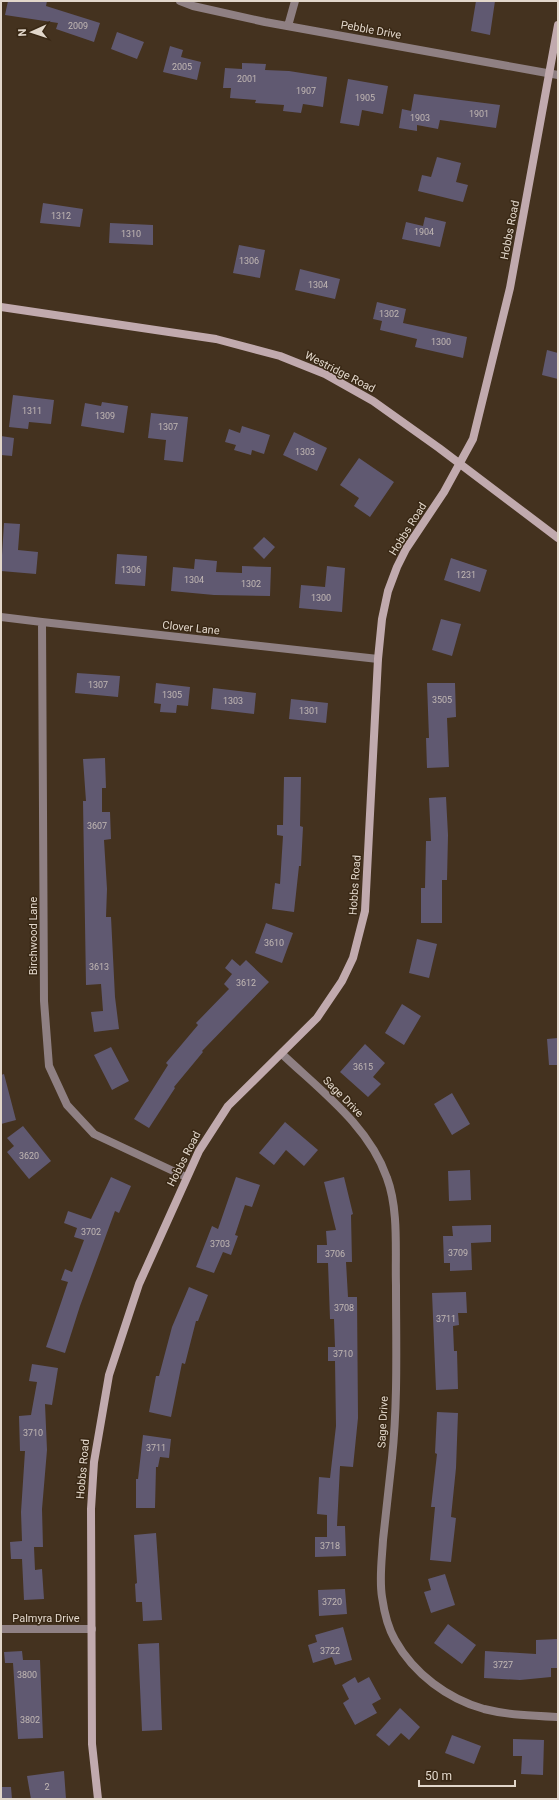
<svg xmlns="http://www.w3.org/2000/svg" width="559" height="1800" font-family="Roboto,sans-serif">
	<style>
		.building { fill: #605971 }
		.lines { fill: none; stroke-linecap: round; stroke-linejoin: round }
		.street { stroke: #8f8083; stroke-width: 8 }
		.secondary { stroke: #c1aaae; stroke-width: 8 }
		.labels { text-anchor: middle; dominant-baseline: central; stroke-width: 3; stroke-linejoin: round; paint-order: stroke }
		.number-label { font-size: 9px; fill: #c2b8b4 }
		.street-label { font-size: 11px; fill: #e2d7cb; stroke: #392815 }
	</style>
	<rect width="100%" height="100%" fill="#44321f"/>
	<path class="building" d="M8,1h39l-1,5 54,17 -6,19 -38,-13 2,-6 -53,-8z
		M476,1h19l-5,34 -19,-4z
		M117,32l27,10 -7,17 -26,-10z
		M170,46l13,4 -2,7 20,5 -4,18 -34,-8z
		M242,63l24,1 -1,6 24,1 38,6 -4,30 -20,-3 -2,9 -18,-2 1,-6 -29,-2 1,-3 -26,-2 1,-10h-8l2,-20 17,1z
		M348,79l40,7 -5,28 -21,-4 -3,16 -19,-3z
		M414,94l86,11 -4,23 -56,-8 -2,9 -21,-4v6l-18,-3 3,-19 9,2z
		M437,157l24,6 -5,19 12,3 -5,17 -45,-11 4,-16 9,2z
		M43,203l40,6 -3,18 -40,-4z
		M425,217l21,5 -6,25 -38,-8 4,-17 17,4z
		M110,223l43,2v20l-44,-2z
		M239,245l26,5 -5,28 -27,-5z
		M300,269l40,10 -5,20 -40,-9z
		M377,302l29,7 -3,14 64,14 -4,21 -48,-11 2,-8 -37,-9 2,-9 -9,-2z
		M547,350l11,3v26l-16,-4z
		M13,395l41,5 -3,24 -22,-2 -1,7 -19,-2z
		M102,402l26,4 -4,27 -43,-7 4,-23 16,3z
		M151,413l37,4 -5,45 -19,-2 2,-20 -18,-2z
		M242,426l28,9 -6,19 -12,-4 -1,5 -17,-5 2,-5 -11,-3 4,-13 11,4z
		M294,432l33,16 -10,23 -34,-16z
		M1,436l13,2 -2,18 -11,-1z
		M359,458l35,24 -24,35 -16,-11 5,-8 -19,-13z
		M4,523l16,1 -2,26 20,2 -2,22 -35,-3z
		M264,537l11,10 -11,12 -11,-11z
		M117,554l30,2 -2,30 -30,-2z
		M451,558l36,12 -7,22 -36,-12z
		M195,559l22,2 -1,11 26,1v-7l29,1 -1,29 -56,-1 -43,-4 2,-24 21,2z
		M327,566l18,2 -3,44 -43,-4 2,-23 24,2z
		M441,619l20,5 -9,32 -20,-6z
		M77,673l43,3 -2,21 -43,-4z
		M156,683l34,4 -2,19 -11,-1 -1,8 -16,-1 1,-8 -7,-1z
		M427,683h28l1,34 -9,1 2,49 -22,1 -1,-30h3z
		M213,688l43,5 -2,21 -43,-5z
		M291,699l37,4 -2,20 -37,-4z
		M105,758l1,30h-4v24h8l1,27 -7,1 3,49 -1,28h5l4,80 4,32 -25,3 -3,-20 12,-1 -2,-27 -15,1 -3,-184h3l-3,-42z
		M284,777h17l-1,49 3,1 -2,39h-2l-5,46 -22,-3 3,-26 5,1 3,-48 -6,-1v-10h6z
		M446,797l2,38 -1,45h-5v43h-21v-35h4l1,-47h5l-2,-43z
		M266,923l27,10 -11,30 -27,-10z
		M417,939l20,5 -8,34 -20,-5z
		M232,959l8,7 6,-6 23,22 -67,69 1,1 -29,35 1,1 -26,40 -15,-9 34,-54 -2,-2 32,-38 -2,-2 33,-34 -5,-5 8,-10 -7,-6z
		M402,1004l19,12 -17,29 -19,-12z
		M558,1038v27h-9l-2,-26z
		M365,1044l20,19 -12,14 8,7 -13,13 -28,-25z
		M111,1047l18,34 -17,9 -18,-35z
		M4,1074l12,46 -15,4v-49z
		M452,1093l18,31 -18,11 -18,-31z
		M285,1122l33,28 -14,16 -18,-16 -12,15 -15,-12z
		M23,1126l28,35 -22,18 -22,-27 7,-6 -7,-8z
		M470,1170l1,30 -22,1 -1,-30z
		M111,1177l20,9 -12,27 -4,-2 -35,95 -15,47 -19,-6 22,-65 -7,-2 4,-11 7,3 12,-32 -10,-3 3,-9 -13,-5 4,-12 23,8z
		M236,1177l24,8 -8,22 -7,-2 -10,30 3,1 -7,19 -8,-3 -9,21 -18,-6 16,-41 6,3z
		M344,1177l9,37 -2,1 1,47h-6l2,35h9l1,121 -5,49 -13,-1 -3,60h8l1,30 -31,1v-20h12v-22l-10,-1 2,-37 11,1 6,-52 -1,-65h-7v-14h7l-1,-28h-4l-2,-56h-11v-18h10l-1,-14 10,-1 -12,-48z
		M491,1225v17l-20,1 1,27 -22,1v-8h-6l-1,-27h10l-1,-10z
		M189,1287l19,8 -10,26h-2l-11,43 -3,-1 -11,54 -22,-5 7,-36h3l13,-49z
		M466,1292l1,21h-9l1,12 -6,1 1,25h3l1,38 -22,1 -4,-97z
		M32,1364l26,4 -6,37 -7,-1 2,46 -5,59 1,38h-9l1,23 7,-1 2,30 -20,1 -2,-41h-11l-1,-17 12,-1 -1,-29 4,-61h-5l-1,-35 12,-1 6,-33 -8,-1z
		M437,1412l21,1 -2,55 -5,49 5,1 -5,44 -21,-2 5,-53h-4l6,-53 -2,-1z
		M143,1435l28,4 -2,19 -9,-1 -2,10h-2l-1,41h-19v-29h2z
		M156,1533l6,87 -19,1 -1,-19h-6l-1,-18 2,-1 -3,-48z
		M445,1574l10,31 -24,8 -7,-21 7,-2 -3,-11z
		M345,1589l2,25 -28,2 -1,-26z
		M448,1624l28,21 -14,19 -28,-21z
		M343,1627l9,33 -17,5 -3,-8 -19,6 -5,-18 9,-3 -2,-7z
		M558,1639v29h-7v9l-31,3 -36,-2 1,-27 51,3v-14z
		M159,1643l3,87 -20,1 -4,-87z
		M22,1651l1,9h17l3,78 -25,1 -5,-76h-8l-1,-11z
		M355,1677l3,6 11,-6 12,22 -9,5 5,9 -22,12 -12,-22 6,-4 -7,-14z
		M400,1708l20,19 -11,13 -8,-7 -12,13 -13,-11z
		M452,1735l29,11 -7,18 -29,-11z
		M513,1739l31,1 -1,35 -22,-1 1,-18h-9z
		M64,1771l2,28h-35l-4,-23z
		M1,1787h10l1,12h-11z"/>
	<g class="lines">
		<path class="street" d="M180,1l13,5 72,16 293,53
			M288,26l7,-25
			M1,617l41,5 336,37
			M42,622l2,379 5,65 18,39 27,29 92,43
			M282,1054c39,37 87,72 105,124 12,32 8,74 9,107 0,57 2,116 -4,173 -3,27 -6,54 -9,82 -1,19 -4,38 -1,57 2,14 6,31 13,43 19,34 53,59 89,69 24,6 50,7 74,8
			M1,1629h91"/>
		<path class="secondary" d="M1,307l215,32 64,17 45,18 48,27 66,47 119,90
			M98,1799l-6,-55 -1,-235 3,-47 15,-87 30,-91 60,-133 29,-45 89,-88 25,-37 11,-23 12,-47 13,-252 4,-40 6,-28 9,-24 9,-18 38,-57 29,-53 37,-151 48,-263"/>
	</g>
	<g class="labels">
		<g class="number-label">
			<text x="78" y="26">2009</text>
			<text x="182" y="67">2005</text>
			<text x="247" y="79">2001</text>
			<text x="306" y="91">1907</text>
			<text x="365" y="98">1905</text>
			<text x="479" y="114">1901</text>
			<text x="420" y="118">1903</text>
			<text x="61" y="216">1312</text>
			<text x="424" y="232">1904</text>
			<text x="131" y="234">1310</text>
			<text x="249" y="261">1306</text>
			<text x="318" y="285">1304</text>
			<text x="389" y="314">1302</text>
			<text x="441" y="342">1300</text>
			<text x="32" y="411">1311</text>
			<text x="105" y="416">1309</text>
			<text x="168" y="427">1307</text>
			<text x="305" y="452">1303</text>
			<text x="131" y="570">1306</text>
			<text x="466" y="575">1231</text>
			<text x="194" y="580">1304</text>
			<text x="251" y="584">1302</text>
			<text x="321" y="598">1300</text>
			<text x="98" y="685">1307</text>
			<text x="172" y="695">1305</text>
			<text x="442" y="700">3505</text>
			<text x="233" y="701">1303</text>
			<text x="309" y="711">1301</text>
			<text x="97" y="826">3607</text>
			<text x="274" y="943">3610</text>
			<text x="99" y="967">3613</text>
			<text x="246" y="983">3612</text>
			<text x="363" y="1067">3615</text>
			<text x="29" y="1156">3620</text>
			<text x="91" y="1232">3702</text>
			<text x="220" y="1244">3703</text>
			<text x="458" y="1253">3709</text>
			<text x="335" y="1254">3706</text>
			<text x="344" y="1308">3708</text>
			<text x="446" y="1319">3711</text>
			<text x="343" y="1354">3710</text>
			<text x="33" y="1433">3710</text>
			<text x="156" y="1448">3711</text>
			<text x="330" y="1546">3718</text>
			<text x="332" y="1602">3720</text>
			<text x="330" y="1651">3722</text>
			<text x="503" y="1665">3727</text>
			<text x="27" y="1675">3800</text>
			<text x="30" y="1720">3802</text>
			<text x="47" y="1787">2</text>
		</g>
		<g class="street-label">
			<text transform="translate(371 30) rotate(10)">Pebble Drive</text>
			<text transform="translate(510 230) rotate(-79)">Hobbs Road</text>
			<text transform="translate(340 372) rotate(27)">Westridge Road</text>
			<text transform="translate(408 529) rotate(-58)">Hobbs Road</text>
			<text transform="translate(191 628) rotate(6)">Clover Lane</text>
			<text transform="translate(355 885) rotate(-86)">Hobbs Road</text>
			<text transform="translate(33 936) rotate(-90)">Birchwood Lane</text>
			<text transform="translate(343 1097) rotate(45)">Sage Drive</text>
			<text transform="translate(184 1159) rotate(-63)">Hobbs Road</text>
			<text transform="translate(383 1422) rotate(-87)">Sage Drive</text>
			<text transform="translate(83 1469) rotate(-85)">Hobbs Road</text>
			<text x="46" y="1618">Palmyra Drive</text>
		</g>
	</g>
	<rect width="559" height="1800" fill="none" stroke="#e2d7cb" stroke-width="4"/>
	<g transform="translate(32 32) rotate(267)" stroke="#392815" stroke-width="3" paint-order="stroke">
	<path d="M0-3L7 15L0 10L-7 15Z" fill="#e2d7cb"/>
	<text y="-6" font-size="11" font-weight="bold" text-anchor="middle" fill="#e2d7cb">N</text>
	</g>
	<path d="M419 1780v6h96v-6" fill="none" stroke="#e2d7cb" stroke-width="2"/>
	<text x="425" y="1780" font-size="12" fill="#e2d7cb" stroke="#392815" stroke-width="3" paint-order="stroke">50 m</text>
</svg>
